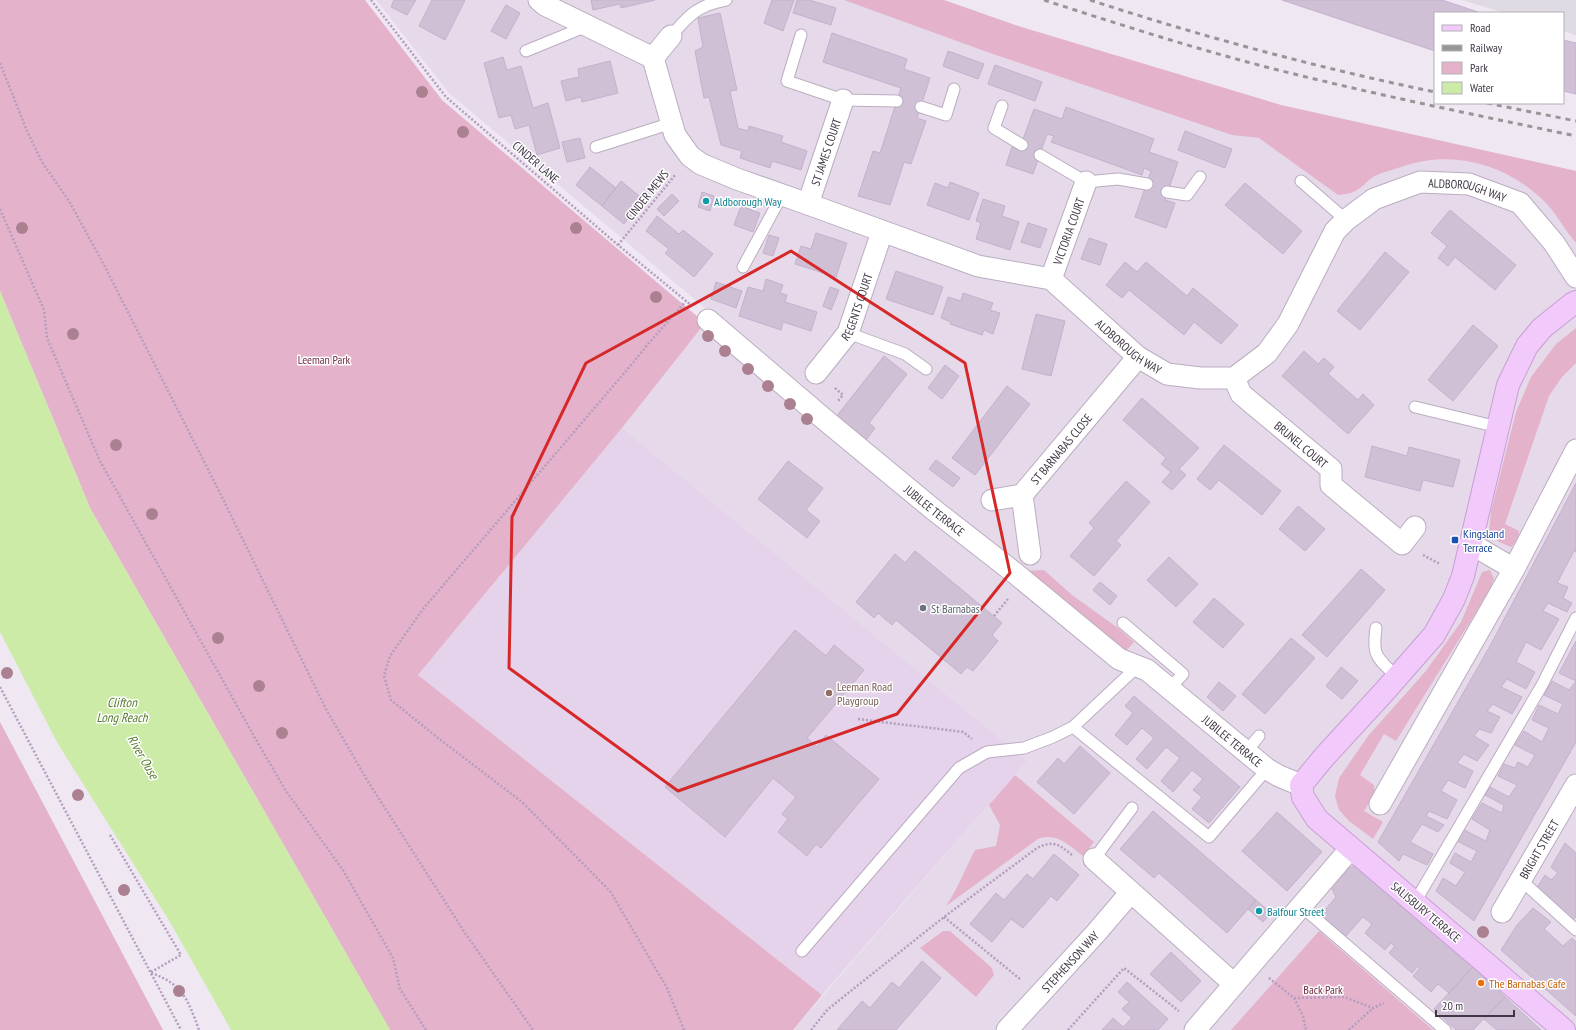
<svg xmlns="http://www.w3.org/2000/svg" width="1576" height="1030" font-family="'PT Sans Narrow',sans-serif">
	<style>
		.residential { fill: #e6daea }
		.industrial { fill: #ded9e2 }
		.education { fill: #e5d2eb }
		.green { fill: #e4b3cb }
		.water { fill: #cceba7 }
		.building { fill: #cfc0d6; stroke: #c4b1cd }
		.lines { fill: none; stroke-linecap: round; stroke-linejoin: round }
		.lane-casing { stroke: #baadc0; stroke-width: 13 }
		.street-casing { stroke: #baadc0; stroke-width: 23 }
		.secondary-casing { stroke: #c99ed5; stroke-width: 24 }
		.path { stroke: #b49dbe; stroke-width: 2.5; stroke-dasharray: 2 2; stroke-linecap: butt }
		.lane { stroke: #fff; stroke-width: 11 }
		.street { stroke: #fff; stroke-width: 21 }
		.secondary { stroke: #f1c9fb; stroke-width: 22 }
		.rail { stroke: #969696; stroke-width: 3; stroke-dasharray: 5 5; stroke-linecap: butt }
		.tree { fill: #ab8192 }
		.marked { fill: none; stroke: #d62828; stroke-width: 3; stroke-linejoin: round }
		.culture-dot { fill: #0f9aa8; stroke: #fff; stroke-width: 1.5 }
		.transit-dot { fill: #1a4fb4; stroke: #fff; stroke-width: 1.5 }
		.worship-dot { fill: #6b7280; stroke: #fff; stroke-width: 1.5 }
		.education-dot { fill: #8d6e63; stroke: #fff; stroke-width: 1.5 }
		.food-dot { fill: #e8710a; stroke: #fff; stroke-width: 1.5 }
		.labels { text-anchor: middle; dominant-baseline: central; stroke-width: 3; stroke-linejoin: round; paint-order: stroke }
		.street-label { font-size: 12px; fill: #403745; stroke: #fff }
		.culture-label { font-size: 12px; fill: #0d838f; stroke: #fff; text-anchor: start }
		.park-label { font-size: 12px; fill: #732e44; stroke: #fff }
		.transit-label { font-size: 12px; fill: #164399; stroke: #fff; text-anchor: start }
		.worship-label { font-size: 12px; fill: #5b616d; stroke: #fff; text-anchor: start }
		.education-label { font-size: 12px; fill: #785e54; stroke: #fff; text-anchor: start }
		.food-label { font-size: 12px; fill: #c56008; stroke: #fff; text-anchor: start }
		.water-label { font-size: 13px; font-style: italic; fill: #567b2c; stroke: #fff }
	</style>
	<rect width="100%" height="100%" fill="#efe7f2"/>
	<path class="residential" d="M376,0h568l74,26 263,79 295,66v859h-783l234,-269 -405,-333 90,-114 -263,-221z"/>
	<path class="industrial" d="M1462,0h114v35l-13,-4v-18h-58z"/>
	<path class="education" d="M622,428l405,333 -205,234 -404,-320z"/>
	<path class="green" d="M0,0h365l77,100 263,223 -83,105 -204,247 404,320 -29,35h-403l-300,-522 -90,-217z
		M844,0h100l74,26 263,79 295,66v72c-11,-12 -18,-27 -29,-39 -38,-39 -93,-56 -146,-37 -8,3 -18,5 -26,9 -8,4 -13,13 -22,16 -4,2 -10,2 -15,3l-79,-57 -27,-3 -242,-82z
		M1576,328v35l-14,14 -13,19 -44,128 14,7 -1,9 -7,7 -12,-5 -10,-10 2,-21 25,-99 15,-35 25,-33z
		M1044,570l28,25 46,33 16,14 -9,10 -100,-81z
		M1490,570l4,9 -6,14 -92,148 -12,-7 -24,41 14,10 1,8 -11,18 19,11 -10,17 -24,-18 -10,-11 -4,-14 4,-18 29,-42 57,-64 36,-50 21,-50z
		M0,722l163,308h-163z
		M1015,775l79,67 -11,14c-15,-11 -26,-24 -45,-17l-92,67c12,-18 19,-37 29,-56l21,-4 4,-21 -11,-20z
		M943,931h7l42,37 2,7 -18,22 -56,-49z
		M1319,931l114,99h-202z"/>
	<path class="water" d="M0,291l90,217 300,522h-159l-61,-108 -112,-178 -58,-112z"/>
	<path class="building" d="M394,0h22l-9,15 -16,-8z
		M432,0h33l-20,40 -26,-14z
		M591,0h64l-34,8 -1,-4 -27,6z
		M772,0h22l-11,31 -19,-8z
		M797,0h12l27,8 -5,17 -38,-12z
		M1282,0h160l39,13h-46v38z
		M506,5l14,8 -14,26 -15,-8z
		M720,13l17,77 -7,1 8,37 10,3 1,-5 34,10 -2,6 26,9 -6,19 -29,-9 -2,7 -30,-10 2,-7 -21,-6 -12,-48 -5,1 -9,-47 8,-4 -5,-29z
		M832,33l75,26 -3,10 26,9 -13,40 9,3 -15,43 -7,-2 -14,43 -32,-9 15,-45 7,2 21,-65 -78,-26z
		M1563,40l13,3v51l-13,-3z
		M948,51l36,13 -6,15 -35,-13z
		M503,57l4,13 14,-4 12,42 15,-5 12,45 -23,7 -8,-30 -14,4 -4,-14 -12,3 -15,-55z
		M610,61l8,32 -36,9 -1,-5 -15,4 -5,-20 18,-4 -1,-8z
		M995,65l47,17 -7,19 -47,-17z
		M1066,107l88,32 -5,13 29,10 -13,38 10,3 -9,25 -31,-11 16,-46 -7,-3 -2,7 -91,-33 3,-6 -7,-2 -14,40 -27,-9 6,-18 7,3 15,-41 28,10z
		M1185,131l47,18 -7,19 -47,-18z
		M580,138l5,20 -18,4 -5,-20z
		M590,167l26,21 -14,18 -26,-21z
		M621,181l23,19 -20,24 -22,-18z
		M950,182l29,11 -10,27 -42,-15 8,-22 13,5z
		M1245,183l57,48 -19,23 -58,-49z
		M702,192l12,4 -4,15 -12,-4z
		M672,194l7,7 -15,15 -7,-7z
		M983,199l22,7 -3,10 17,6 -9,28 -34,-11 5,-16 -5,-2z
		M741,206l19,7 -7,19 -19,-7z
		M1450,210l66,55 -21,25 -40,-33 -7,9 -10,-8 9,-12 -16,-13z
		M657,216l22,18 4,-4 30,24 -19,23 -29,-24 4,-4 -23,-18z
		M1028,223l19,6 -7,19 -19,-6z
		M816,233l31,10 -11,34 -41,-13 6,-18 10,3z
		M769,235l10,3 -6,18 -10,-3z
		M1089,238l18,6 -7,21 -19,-6z
		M1385,252l24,20 -49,58 -23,-19z
		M1125,262l12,10 9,-10 41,34 6,-8 45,37 -17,19 -27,-22 -10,13 -55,-45 -7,8 -16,-13z
		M896,271l47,16 -10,28 -47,-16z
		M766,279l17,6 -3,8 7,2 -2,7 32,10 -6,19 -28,-9 -2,8 -42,-14 9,-29 15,4z
		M716,282l26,9 -6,17 -25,-9z
		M830,287l9,3 -8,20 -8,-4z
		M963,293l30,10 -3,7 10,3 -7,21 -9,-4 -2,5 -32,-11 1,-2 -10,-4 7,-21 13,4z
		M1036,314l29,7 -14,55 -29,-7z
		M1473,325l25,21 -45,55 -25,-21z
		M1304,351l14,13 6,-6 10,9 -6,7 30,26 5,-6 11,11 -26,29 -66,-58z
		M884,356l23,18 -38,49 6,5 -9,12 -30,-23z
		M945,365l14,11 -17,23 -14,-11z
		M1007,386l23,18 -55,71 -23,-17z
		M1142,398l57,50 -20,21 7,6 -14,15 -10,-8 9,-10 -10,-8 5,-6 -43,-38z
		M1224,445l57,46 -19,24 -43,-35 -9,10 -13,-11z
		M1372,446l35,10 2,-9 51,13 -7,27 -30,-7 -3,11 -55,-14z
		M936,460l24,18 -7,9 -24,-18z
		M788,461l35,27 -17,22 14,11 -13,17 -49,-39z
		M1126,481l24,21 -34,39 5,4 -27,31 -24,-20 24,-28 -5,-5z
		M1576,483v69l-2,-1 -17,32 11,4 -5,11 9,5 -5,9 -19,-9 -5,8 16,8 -18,31 -15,-8 -10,20 19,10 -9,17 -19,-10 -6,8 21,10 -10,17 -19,-10 -6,7 13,6 -9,16 -12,-4 -5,7 15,9 -12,16 -13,-7 -7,9 16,8 -8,17 -17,-8 -7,11 16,9 -10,19 -18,-8 -3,5 18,9 -6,7 -16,-8 -12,18 23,12 -6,11 -24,-11 -4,7 -21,-19 112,-196z
		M1298,506l27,23 -20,22 -26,-22z
		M915,551l87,72 -10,12 6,6 -25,30 -6,-4 -6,7 -65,-54 -4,5 -14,-12 -4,5 -18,-16 39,-48 10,9z
		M1169,557l29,27 -22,23 -29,-27z
		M1361,569l24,21 -58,67 -25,-22z
		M1100,582l17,14 -7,9 -17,-15z
		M1214,598l30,26 -21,24 -30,-26z
		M795,630l31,26 8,-11 30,25 -57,68 10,9 9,-12 53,44 -58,69 -5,-4 -9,12 -29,-24 10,-13 -6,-5 14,-17 -23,-19 -48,59 -60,-50z
		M1291,638l24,20 -50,56 -23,-20z
		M1576,641v101l-102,179 -38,-30 7,-13 13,8 9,-14 -15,-9 5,-10 16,9 6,-11 -20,-10 7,-11 22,11 4,-11 -18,-11 10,-16 20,10 2,-8 -19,-10 5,-8 19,10 8,-12 -19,-9 6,-12 11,4 3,-6 10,5 7,-12 -20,-10 9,-14 18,11 7,-14 -17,-8 7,-15 19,9 5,-10 -19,-9 8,-14 17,9 7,-9 -17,-8z
		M1341,667l17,14 -16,18 -16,-13z
		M1219,682l17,14 -13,15 -16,-14z
		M1134,696l106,91 -31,36 -17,-14 10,-12 -9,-7 10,-11 -11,-9 -19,22 -12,-11 19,-23 -14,-11 -19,22 -11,-10 18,-21 -12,-10 -15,17 -12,-10 18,-22 -8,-7z
		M1080,746l30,27 -36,41 -37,-32 21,-24 6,6z
		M1153,811l103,89 -29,33 -68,-60 -5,5 -34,-29z
		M1277,812l45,40 -35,39 -45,-40z
		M1565,843l11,10v64l-4,4 -36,-32 9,-14 6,5 7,-7 -7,-6z
		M1054,854l25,21 -22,26 -6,-5 -28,32 -12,-9 -19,23 -22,-18 26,-31 8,7 23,-26 6,5z
		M1360,865l113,102 -24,26 -11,-9 -7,8 -18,-16 7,-8 -2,-2 -6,7 -23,-20 6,-7 -4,-3 -6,7 -20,-17 7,-9 -9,-7 -18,20 -25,-21 16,-19 -5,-10 17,-19z
		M1256,900l15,13 -8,9 -15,-13z
		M1533,908l18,14 -7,7 19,17 9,-8 4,4v74l-75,-66 16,-25z
		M1171,952l30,29 -20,21 -31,-28z
		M922,961l19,17 -45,52h-59l25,-29 8,7 22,-26 7,6z
		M1473,967l32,30 -32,33h-17l-22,-21z
		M1127,982l41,37 -10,11h-56l11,-12 10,9 9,-9 -10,-9 7,-7 -11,-10z
		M1505,997l36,33h-44l-13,-11z"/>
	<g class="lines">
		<g class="lane-casing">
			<path id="lane" d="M801,35l-14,46 56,19 54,1
				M671,36c18,-21 27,-31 55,-36
				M526,51l61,-25
				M1002,106l-8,22 28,17
				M921,107l25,8 8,-26
				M596,147l76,-24
				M1040,155l46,27 32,-3 29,5
				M1301,181l45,39
				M1167,192l20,3 13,-18
				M743,267l39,-72
				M848,333l57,21 21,15
				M1415,407l83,20
				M1123,623l60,51 -14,15
				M1376,628c-4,29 1,29 21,49
				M1073,727l136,110 58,-68
				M1246,752l13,-16
				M1094,859l38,-51
				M1521,880l55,50
				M1415,902l127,-217 34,-67
				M1301,906l144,124
				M802,951l157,-183 28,-16 37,-4 29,-11 20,-10 65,-61"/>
		</g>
		<g class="street-casing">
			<g id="street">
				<path id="s1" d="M539,0l6,5 108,53 22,77 15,21 11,8 36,15 71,25 170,62 73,13 87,78 29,17 33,4h34l33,-25 21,-29 47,-93 11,-11 28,-21 46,-17 49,2 51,19 34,40 22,34"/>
				<path d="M653,58l18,-22"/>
				<path id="s2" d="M808,204l35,-104"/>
				<path id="s3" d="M1051,279l35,-97"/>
				<path id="s4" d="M708,320l116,99 110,91 82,64 103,85 28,11 120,99 12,7 22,9"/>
				<path id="s5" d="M816,373l32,-40 34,-101"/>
				<path id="s6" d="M1234,378l7,16 90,75v16l71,59 13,-17"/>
				<path d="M992,500l30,-5"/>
				<path d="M1471,544l43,25"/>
				<path id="s7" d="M1030,554l-8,-59 116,-138"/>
				<path d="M1380,804l134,-235 62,-119"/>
				<path d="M1094,859l140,125"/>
				<path id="s8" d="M1502,912l74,-127"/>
				<path id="s9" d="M1007,1030l89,-97 35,-41"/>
				<path d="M1195,1030l156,-182"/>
			</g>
		</g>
		<g class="secondary-casing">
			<path id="secondary" d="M1564,1030l-247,-211 -14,-22 -2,-12 24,-29 58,-63 51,-58 20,-36 9,-23 45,-191 19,-39 15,-18 30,-24 4,-2"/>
		</g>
		<path class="path" d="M371,0l75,97 172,148 73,60
			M0,63l27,68 15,31 27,39 35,64 111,218 111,226 41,71 98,153 68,97
			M0,209l44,101 3,28 53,123 155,277 31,53 57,79 50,88 7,31 26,41
			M618,245l58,-71
			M835,388l8,7 -5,6
			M1423,555l17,9
			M994,616l14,-17
			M0,687l181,343
			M858,719l105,13 9,7
			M110,835l71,120 -30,17
			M944,917l76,62
			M151,973c32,11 37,27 48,57
			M1269,978l25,20 50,-1 29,11 11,-5
			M1294,998l9,18 3,14
			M684,1030l-17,-42 -57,-97 -88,-89 -84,-64 -47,-38 -7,-24 6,-20 33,-47 209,-245 16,-20 38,-43
			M811,1030l17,-21 116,-92 93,-69c17,-8 21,-4 35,7
			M1068,1030l56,-62 55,43
			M1349,1030l24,-22"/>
		<use href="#lane" class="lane"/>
		<use href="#street" class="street"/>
		<use href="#secondary" class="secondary"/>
		<path class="rail" d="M1044,0c77,25 155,50 234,70 99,25 198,45 298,66
			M1090,0c113,37 229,68 345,92
			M1487,103l89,18"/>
	</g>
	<g class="tree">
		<circle cx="422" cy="92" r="6"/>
		<circle cx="463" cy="132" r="6"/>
		<circle cx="22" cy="228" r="6"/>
		<circle cx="576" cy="228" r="6"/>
		<circle cx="656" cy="297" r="6"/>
		<circle cx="73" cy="334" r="6"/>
		<circle cx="708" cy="336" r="6"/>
		<circle cx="725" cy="351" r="6"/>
		<circle cx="748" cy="369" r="6"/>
		<circle cx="768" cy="386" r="6"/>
		<circle cx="790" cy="404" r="6"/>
		<circle cx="807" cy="419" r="6"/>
		<circle cx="116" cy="445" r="6"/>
		<circle cx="152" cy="514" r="6"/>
		<circle cx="218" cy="638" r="6"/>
		<circle cx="7" cy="673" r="6"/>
		<circle cx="259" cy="686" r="6"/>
		<circle cx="282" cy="733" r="6"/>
		<circle cx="78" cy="795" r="6"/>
		<circle cx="124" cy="890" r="6"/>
		<circle cx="1483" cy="932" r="6"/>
		<circle cx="179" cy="991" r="6"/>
	</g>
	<path class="marked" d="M791,251l174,112 45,210 -113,141 -219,77 -169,-123 3,-151 74,-154z"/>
	<g class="culture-dot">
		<circle cx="706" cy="201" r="4"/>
		<circle cx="1259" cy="911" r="4"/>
	</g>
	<rect class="transit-dot" x="1451" y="536" width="8" height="8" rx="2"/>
	<circle class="worship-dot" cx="923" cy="608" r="4"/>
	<circle class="education-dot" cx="829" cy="693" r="4"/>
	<circle class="food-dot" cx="1481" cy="983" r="4"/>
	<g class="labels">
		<g class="street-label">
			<text stroke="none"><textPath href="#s2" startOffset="55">ST JAMES COURT</textPath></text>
			<text transform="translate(536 162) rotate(41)">CINDER LANE</text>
			<text stroke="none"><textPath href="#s1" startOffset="1164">ALDBOROUGH WAY</textPath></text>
			<text transform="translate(647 195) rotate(-51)">CINDER MEWS</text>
			<text stroke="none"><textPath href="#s3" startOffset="51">VICTORIA COURT</textPath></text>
			<text stroke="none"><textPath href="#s5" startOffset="79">REGENTS COURT</textPath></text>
			<text stroke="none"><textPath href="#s1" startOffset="720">ALDBOROUGH WAY</textPath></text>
			<text stroke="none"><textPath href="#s6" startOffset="96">BRUNEL COURT</textPath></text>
			<text stroke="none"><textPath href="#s7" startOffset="120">ST BARNABAS CLOSE</textPath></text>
			<text stroke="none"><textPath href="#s4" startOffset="296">JUBILEE TERRACE</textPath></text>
			<text stroke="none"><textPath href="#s4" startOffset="674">JUBILEE TERRACE</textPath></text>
			<text stroke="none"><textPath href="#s8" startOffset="73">BRIGHT STREET</textPath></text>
			<text transform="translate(1426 912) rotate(40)">SALISBURY TERRACE</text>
			<text stroke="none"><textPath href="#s9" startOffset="93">STEPHENSON WAY</textPath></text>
		</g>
		<g class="culture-label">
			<text x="714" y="201">Aldborough Way</text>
			<text x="1267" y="911">Balfour Street</text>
		</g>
		<g class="park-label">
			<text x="324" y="359">Leeman Park</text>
			<text x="1323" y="989">Back Park</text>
		</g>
		<g class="transit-label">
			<text x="1463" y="533">Kingsland<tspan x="1463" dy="14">Terrace</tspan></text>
		</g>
		<g class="worship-label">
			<text x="931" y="608">St Barnabas</text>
		</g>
		<g class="education-label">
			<text x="837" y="686">Leeman Road<tspan x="837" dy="14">Playgroup</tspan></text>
		</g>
		<g class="food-label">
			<text x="1489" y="983">The Barnabas Cafe</text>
		</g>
		<g class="water-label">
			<text x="122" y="702">Clifton<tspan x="122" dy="15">Long Reach</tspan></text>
			<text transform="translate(143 757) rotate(60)">River Ouse</text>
		</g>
	</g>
	<rect x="1434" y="12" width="130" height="92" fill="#ffffff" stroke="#b3afb5"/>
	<rect x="1442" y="25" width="20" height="6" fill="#f1c9fb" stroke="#b3afb5"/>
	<text x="1470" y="32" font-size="12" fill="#403745">Road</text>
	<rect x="1442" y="45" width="20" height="6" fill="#969696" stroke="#b3afb5"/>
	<text x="1470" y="52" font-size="12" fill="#403745">Railway</text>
	<rect x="1442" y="62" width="20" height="12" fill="#e4b3cb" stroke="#b3afb5"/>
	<text x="1470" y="72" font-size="12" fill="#403745">Park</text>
	<rect x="1442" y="82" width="20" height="12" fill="#cceba7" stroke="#b3afb5"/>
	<text x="1470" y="92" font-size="12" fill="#403745">Water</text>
	<path d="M1436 1010v6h78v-6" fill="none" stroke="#403745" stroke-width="2"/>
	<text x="1442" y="1010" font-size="12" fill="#403745" stroke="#ffffff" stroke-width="3" paint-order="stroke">20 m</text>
</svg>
